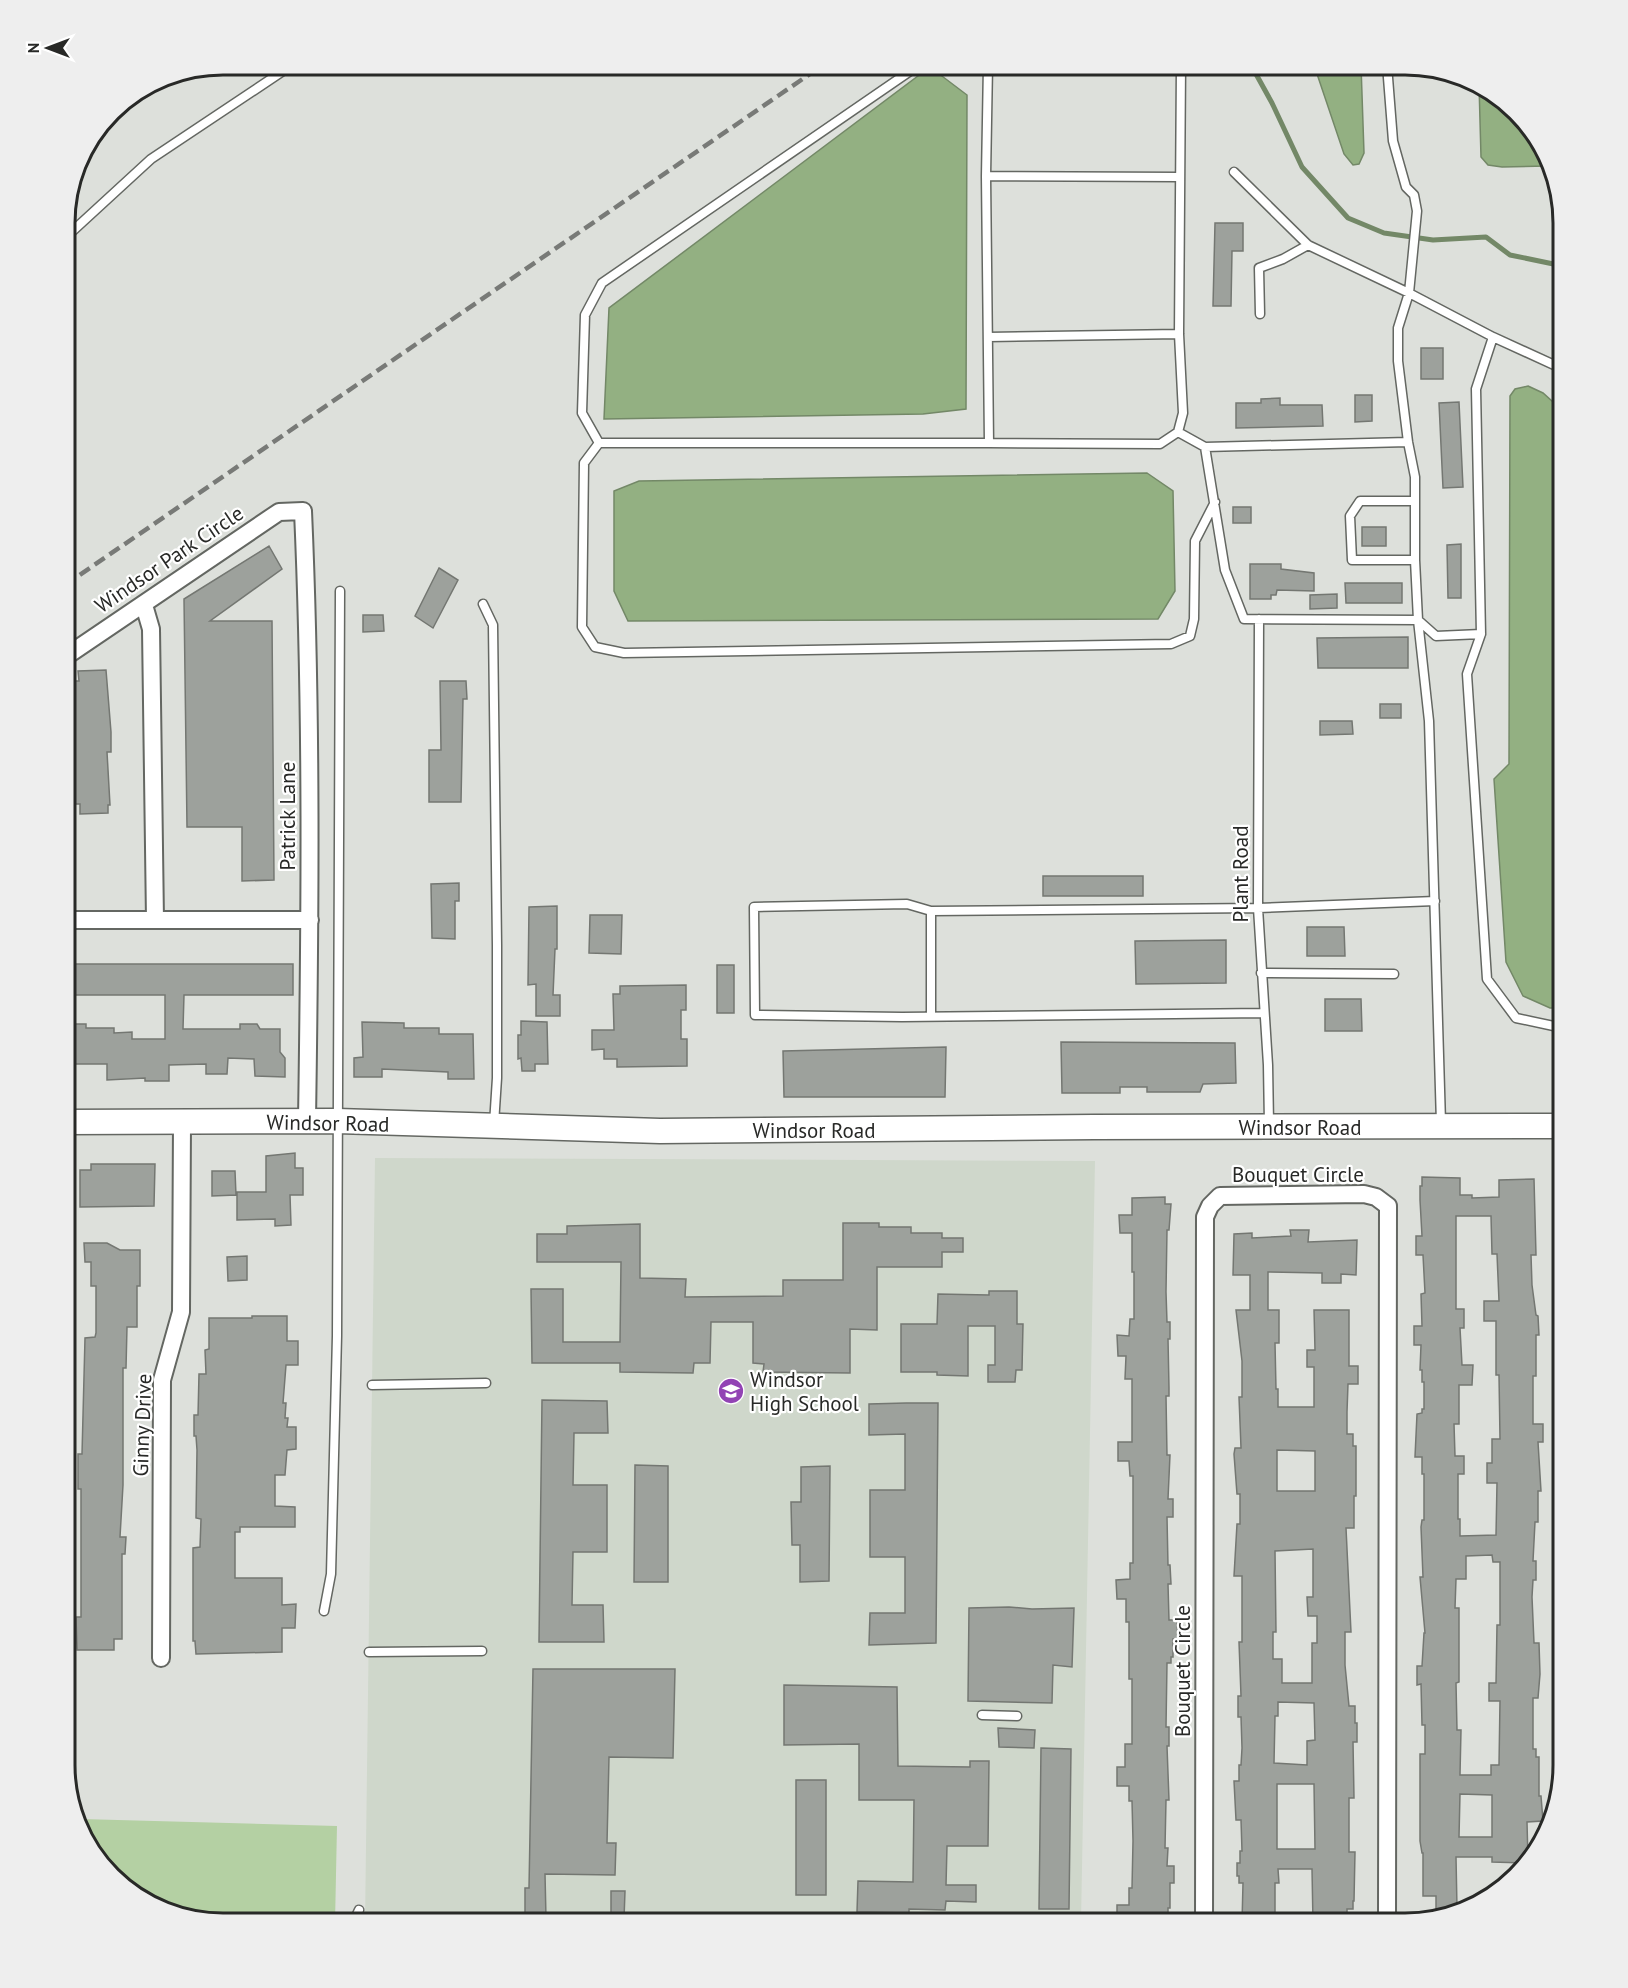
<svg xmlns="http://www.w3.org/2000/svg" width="1628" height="1988" font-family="'PT Sans',sans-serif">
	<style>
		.built { fill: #cfd7cb }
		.green { fill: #b4d0a3 }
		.water { fill: #93b082; stroke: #738867; stroke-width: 1.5 }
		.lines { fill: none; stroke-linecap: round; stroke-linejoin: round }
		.stream { stroke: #738867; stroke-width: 5 }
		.building { fill: #9da19c; stroke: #747772; stroke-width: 1.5; fill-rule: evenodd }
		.service-casing { stroke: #646762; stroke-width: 11 }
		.minor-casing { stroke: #646762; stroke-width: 20 }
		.secondary-casing { stroke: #646762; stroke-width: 27 }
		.service { stroke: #fff; stroke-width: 8 }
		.minor { stroke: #fff; stroke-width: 16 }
		.secondary { stroke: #fff; stroke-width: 24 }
		.rail { stroke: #787a77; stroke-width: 4.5; stroke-dasharray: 12 6; stroke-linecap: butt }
		.labels { text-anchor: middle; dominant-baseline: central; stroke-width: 4.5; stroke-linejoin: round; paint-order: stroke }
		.street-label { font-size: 21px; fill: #282927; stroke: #fff }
		.poi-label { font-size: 21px; fill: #282927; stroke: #fff; text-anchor: start }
		.rim { fill: none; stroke: #282927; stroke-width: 3 }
	</style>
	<rect width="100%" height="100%" fill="#dde0db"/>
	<path class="built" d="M375,1158l720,3 -14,762h-716z"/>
	<path class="green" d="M81,1819l256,7 -2,97h-113l-78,-21 -53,-49z"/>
	<path class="water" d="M1314,65h47l3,88 -5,11 -6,1 -9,-11z
		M930,67l37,28 -1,314 -43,5 -319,5 5,-111z
		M1479,84l5,2 53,49 9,31 -44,1 -14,-2 -7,-8z
		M1528,386l15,7 20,18v597h-13l-27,-12 -17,-34 -12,-183 15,-15 1,-368 5,-7z
		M1147,473l26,18 2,100 -17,28 -530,2 -14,-30v-100l25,-10z"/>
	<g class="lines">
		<path class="stream" d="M1251,65l21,38 30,64 46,51 36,15 49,7 53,-3 24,18 53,11"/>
	</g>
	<path class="building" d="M1215,223h28v28h-11l-1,55h-18z
		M1421,348h22v31h-22z
		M1355,395h17v26l-17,1z
		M1280,398v7h42l1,21 -87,2v-25h25v-4z
		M1459,402l4,85 -20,1 -4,-85z
		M1233,507h18v16h-18z
		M1362,527h24v19h-24z
		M1461,544v54h-13l-1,-53z
		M269,546l13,23 -72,52h62l2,259 -32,1v-54h-55l-3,-228z
		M1250,564h31v5l33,4v18l-37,-1 -1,5h-5v4h-21z
		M439,568l19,12 -25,48 -18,-12z
		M1345,583h57v20h-56z
		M1337,594v14l-27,1v-14z
		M363,615h20l1,16 -21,1z
		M1408,637v31h-90l-1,-30z
		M106,670l5,62v20h-4l3,53h-2v8l-28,1v-10h-5l-1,-123h5l-1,-10z
		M440,681h26l1,18h-4l-2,103h-32v-52h12z
		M1380,704h21v14h-21z
		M1320,721h32l1,13 -33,1z
		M1043,876h100v20h-100z
		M459,883v18h-4v38l-23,-1 -1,-54z
		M557,906v43h-2l-2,46h7v21h-24v-32l-8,1 1,-78z
		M590,915h32l-1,39 -32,-1z
		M1307,927h37l1,29h-38z
		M1226,940v43l-90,1 -1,-43z
		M65,964h228v31h-109l-1,34h57v-5h17l3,5h20v23l5,6v19l-30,-1 -1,-17 -26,-1 -1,16h-21v-10l-37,1v16h-24v-3l-38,2v-16h-42v-40h21v4h28v5l18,-1v7h33v-44h-100z
		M717,965h17v48h-17z
		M686,985v25h-5v29h6v27l-70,1v-8h-13v-10l-12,1v-20h22l-1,-36h7v-8z
		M1325,999h36l1,32h-37z
		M521,1021l26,1 1,42h-13v7h-13l-1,-13 -3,1v-24h3z
		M362,1022l42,1v5h35v6h34l1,45h-26v-7l-66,-3v8h-28v-19l9,-1z
		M1061,1042l174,1 1,40 -33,1 -3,8h-53v-5h-27v6h-58z
		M946,1047l-1,50h-161l-1,-46z
		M295,1153v15h8v27h-13l1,30 -16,1v-7l-38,1v-28h29v-36z
		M91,1164h64l-1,42 -74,1v-37h11z
		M212,1171h23l1,24 -24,1z
		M1422,1177l38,1v17h12v3l27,-1v-17l35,-1 2,76h-5l1,30 4,30 2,1 1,19h-3v41h-3v48h10v18h-5l3,49h-3v31h-3l-2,39h3v19h-3l-1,17 2,46h5l1,31 -2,24h-5v51h3v8h3v39h2l2,25 -16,1 1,38 -3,3 -33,-1v-5h-36l1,51 -21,6v-18h-13v-43h-1l-2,-12v-87h5v-29h-3l-1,-41 -4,1v-19h5l2,-33h1l-5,-56h3l-2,-50 1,-7h2v-46h-2v-17h-7l2,-43 5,-1v-4h2v-27h-2v-12h-2l1,-25h-7v-19h8l-1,-32 4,-1 -2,-38h-7v-19h6l-2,-36v-14h2zM1456,1216h35l1,38h5l2,47h-15v20h12v54h3l1,64h-8v24h-5v20h10l-1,52 -36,1v-17h-2v-45h6v-18h-9l-1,-32h5v-39h13l1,-20h-11l-2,-37h4v-19h-8zM1492,1555l1,7h7v63h-3l-1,58h-7v18h11l-1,64h-8v10h-31l1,-45h-4l-1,-47 3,-1v-74h-4l1,-29h10v-23zM1460,1794l32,1v42h-33z
		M1165,1197v7h6l-2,26h-2l-1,62 1,30h3v17h-2l1,49v8h-3l1,59h3l-2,44h5v18h-6l1,48h2l1,19h-3l1,36h8l1,19h-5v18h-2v6h-4l-1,64h3v19h-2l2,54h-3l-1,48h3l-1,18h7v17h-4v25h-2v13l-51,2v-18h12v-17h3l1,-47 -1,-40h-3v-15h-12v-19h8v-23h7v-65h-3v-57h-3v-23h-9l-1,-19 14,-1v-16h3v-87h-3l-1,-15h-11v-19h14v-63h-7l1,-23h-8l-1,-21 12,1 1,-17h4v-47h-2v-39h-12l-1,-18h13v-17z
		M843,1223h36v4h32v6h31v5h21v14h-21v15h-65v63l-27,-1v44l-87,-1 1,-8 -11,-1v-41h-42l-1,41h-16l-1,10 -73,-1v-9h-88l-1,-74h32v53h57l1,-80h-84v-28h30v-8l73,-2v54l46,1 -1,18 98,-1v-16h60z
		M1290,1230h19l-1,12 49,-2 -1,35 -15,-1v9h-19v-10l-54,-1v38h11v33h-4l1,46h2v18h36v-40h-7v-17h8l-1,-40h35v56h9v18h-10l-1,28v22h6v12h3v50h-2v32h-8l5,104h-6v33l4,41h6v17h2v19h-4l1,56h-5v54h6l-1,49h-1v8h-6v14h-34l-1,-54h-34l1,14h-4v40h-33l1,-40h-4v-7h-2v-13h3v-12h2l-1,-31h-5l-2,-39h5v-16h2l1,-17 -1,-31h-3v-21h3l-2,-54h3v-66h-8l3,-52h3v-30h-3l-3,-40 1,-6h6l-2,-51h3v-36l-6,-51h14v-35h-17l1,-41 18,-1v5l39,-2zM1277,1450l38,1v40h-38zM1313,1549v48h-6l1,19h9v27h-5v40h-30v-24h-9v-27h3l-1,-81zM1278,1702l36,1 1,37 -8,1v24l-33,-2 1,-47h3zM1277,1784h37l1,65h-38z
		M84,1243h23l13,7h20v36h-3v41h-10l-1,41h-3v117l-3,52h6l-1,17h-3v85h-8v11h-37l-1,-33h5v-128h-3v-35h4l3,-116 10,-1 1,-4v-47h-5v-24h-6z
		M247,1256v24l-19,1 -1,-24z
		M989,1291h28v33h6l-1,46h-6l-1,12h-27v-17h7v-39h-27v50l-31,-1v-3h-36v-48h36l1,-30 51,1z
		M252,1316h35v25h11v24h-12l-3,38h3l-1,15h3l-1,9h9v22l-9,1 -2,25h-10v31l20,1v20h-55v5h-5v46h47v27l14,-1 -1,24h-13v24l-86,2 -1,-13h-2v-93l7,-1 1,-28 -5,-1 1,-68 -1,-14h-2v-21h4l1,-41h7l-1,-24 4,-1v-31h43z
		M542,1400l65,1 1,32h-34l-1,52h34v67h-34l-1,53h31l1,37h-65z
		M906,1403h32l-2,240 -67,2 1,-32h35v-56h-35v-67h35v-56l-36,1v-31z
		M635,1465l33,1v116h-34z
		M830,1466l-1,115 -29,1v-37h-8l-1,-43h10v-35z
		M1009,1607l23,2 42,-1 -2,59 -19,-2 -1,38 -84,-2 1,-93z
		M533,1669h142l-2,89 -64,-1 -2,86h9l-1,32 -70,-1 1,44h-21v-30h4z
		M784,1685l113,2 1,79 72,1v-6h19l-1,85h-41l-1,39h30v17l-30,-1 -1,9 -36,-1v4l-52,-1 1,-31 55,1 1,-82h-55v-56l-75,1z
		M998,1728l37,2 -1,18 -35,-1z
		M1041,1748l30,1 -2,160h-30z
		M796,1780h30v115h-30z
		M611,1891h14l-1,28h-13z"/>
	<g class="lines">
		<g class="service-casing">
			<path id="service" d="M1234,172l74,73 101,48 8,-82 -3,-16 -8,-8 -13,-46 -6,-76
				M986,176l194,1
				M65,238l86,-79 141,-94
				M1260,314l-1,-46 24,-9 25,-14
				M988,337l191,-3
				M1493,337l70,32
				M1178,432l27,15
				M1408,442l-203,5 20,123 19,49 174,1 -3,-60
				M599,443l-15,20 -2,164 13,20 29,6 547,-9 19,-8 4,-17 1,-78 20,-39
				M599,443h390l-3,-267 2,-111
				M599,443l-17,-30 3,-98 17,-32 317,-218
				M989,443l171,1 18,-12 5,-19 -4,-79 2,-269
				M1415,501h-55l-10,15 2,44h63v-83l-7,-35 -10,-81v-33l11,-35 84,44 -17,52 5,245 -45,2 -18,-16 11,101 12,402
				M483,604l10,21 4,320v133l-3,46
				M1259,619l-1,289 10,157 1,59
				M1481,634l-14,40 20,305 29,39 47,10
				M931,911v105
				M1261,973l133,1
				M1264,1013l-362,4 -147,-2 -1,-108 153,-3 24,7 327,-3 177,-7
				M372,1385l114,-2
				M324,1611l7,-37 6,-238 3,-745
				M369,1652l113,-1
				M982,1715l35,1
				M353,1923l6,-13"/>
		</g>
		<g class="minor-casing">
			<path id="minor" d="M144,605l7,24 4,291
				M65,657l214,-145 24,-1c9,203 7,407 4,610
				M65,920h245
				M161,1658l1,-278 19,-68 1,-189
				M1204,1923l1,-706 5,-11 10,-10 144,-2 12,3 12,9 -1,717"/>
		</g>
		<g class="secondary-casing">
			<path id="secondary" d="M65,1122l272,-1 323,10 434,-4 469,-1"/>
		</g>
		<use href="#service" class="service"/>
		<use href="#minor" class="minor"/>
		<use href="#secondary" class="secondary"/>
		<path class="rail" d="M65,585l758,-520"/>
	</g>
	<defs>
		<g id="school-disc" transform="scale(1.35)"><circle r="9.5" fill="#9243b4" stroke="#fff"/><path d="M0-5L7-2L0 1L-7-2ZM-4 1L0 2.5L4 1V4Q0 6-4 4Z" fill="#fff"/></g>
	</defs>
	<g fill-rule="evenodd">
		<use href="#school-disc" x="731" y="1391"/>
	</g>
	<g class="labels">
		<g class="street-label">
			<text transform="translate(169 559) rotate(-34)">Windsor Park Circle</text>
			<text transform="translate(287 816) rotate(-90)">Patrick Lane</text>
			<text transform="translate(1240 874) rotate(-90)">Plant Road</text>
			<text transform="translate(328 1123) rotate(1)">Windsor Road</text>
			<text x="1300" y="1127">Windsor Road</text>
			<text x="814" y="1130">Windsor Road</text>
			<text x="1298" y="1174">Bouquet Circle</text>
			<text transform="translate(142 1425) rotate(-88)">Ginny Drive</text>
			<text transform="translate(1182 1671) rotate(-90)">Bouquet Circle</text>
		</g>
		<g class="poi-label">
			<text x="750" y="1379">Windsor<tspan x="750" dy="24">High School</tspan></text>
		</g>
	</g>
	<path d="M0 0H1628V1988H0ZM223 75H1405A148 148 0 0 1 1553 223V1765A148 148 0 0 1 1405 1913H223A148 148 0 0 1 75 1765V223A148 148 0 0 1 223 75Z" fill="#eee" fill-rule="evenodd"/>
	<path class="rim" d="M223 75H1405A148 148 0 0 1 1553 223V1765A148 148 0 0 1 1405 1913H223A148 148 0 0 1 75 1765V223A148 148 0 0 1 223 75Z"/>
	<g transform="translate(48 48) rotate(270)" stroke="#ffffff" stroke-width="4.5" paint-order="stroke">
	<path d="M0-4.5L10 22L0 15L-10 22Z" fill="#282927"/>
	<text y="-9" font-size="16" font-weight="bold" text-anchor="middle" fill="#282927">N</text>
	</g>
</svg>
